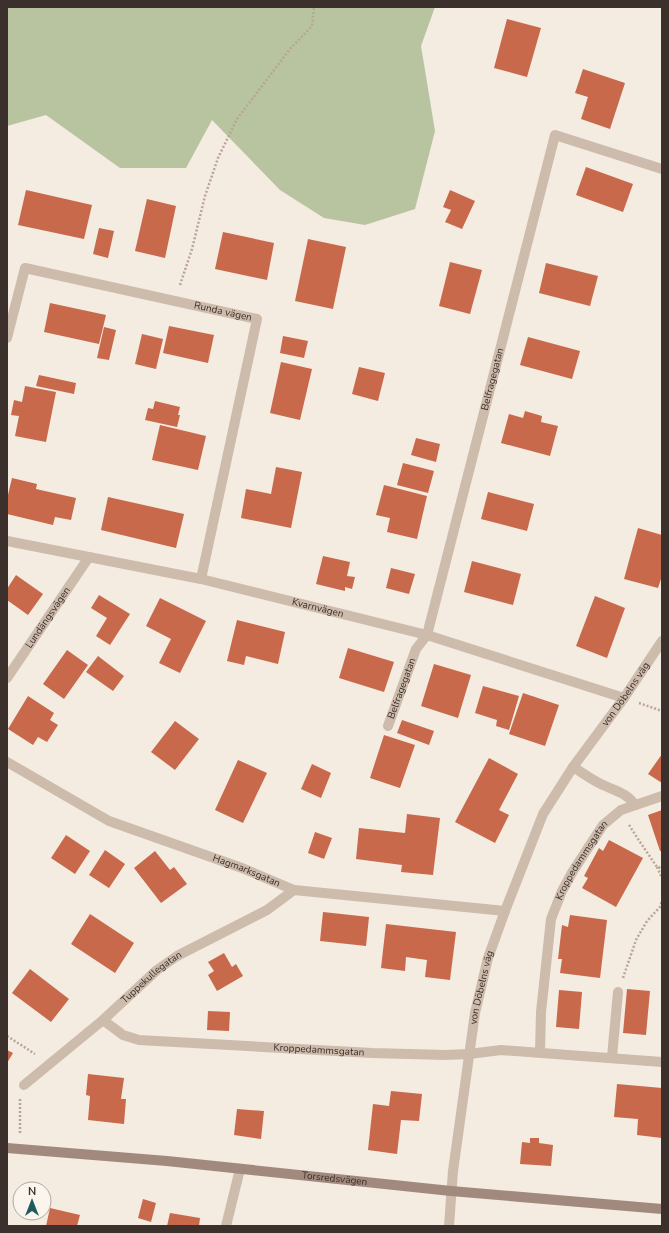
<svg xmlns="http://www.w3.org/2000/svg" width="669" height="1233" font-family="'Nunito Sans',sans-serif">
	<style>
		.green { fill: #b8c4a0 }
		.building { fill: #c8694b }
		.lines { fill: none; stroke-linecap: round; stroke-linejoin: round }
		.path { stroke: #b9a596; stroke-width: 2.5; stroke-dasharray: 2 2; stroke-linecap: butt }
		.lane { stroke: #cdbbac; stroke-width: 10 }
		.street { stroke: #cdbbac; stroke-width: 10 }
		.secondary { stroke: #a18a7d; stroke-width: 10 }
		.labels { text-anchor: middle; dominant-baseline: central; stroke-width: 4; stroke-linejoin: round; paint-order: stroke }
		.street-label { font-size: 10px; fill: #3b302b; stroke: #fbf5ee }
	</style>
	<rect width="100%" height="100%" fill="#f4ebe1"/>
	<path class="green" d="M7,7h428l-14,39 14,85 -20,78 -50,16 -41,-7 -44,-28 -68,-70 -26,48h-66l-74,-53 -39,11z"/>
	<path class="building" d="M507,19l34,9 -14,49 -33,-9z
		M583,69l42,14 -15,46 -29,-10 7,-22 -13,-4z
		M586,167l47,17 -10,28 -47,-17z
		M26,190l66,15 -8,34 -66,-14z
		M450,190l25,11 -13,28 -17,-7 6,-12 -8,-3z
		M147,199l29,7 -11,52 -30,-7z
		M99,228l15,3 -6,27 -15,-4z
		M223,232l51,11 -7,37 -52,-11z
		M308,239l38,8 -13,62 -38,-8z
		M450,262l32,8 -12,44 -31,-8z
		M546,263l52,13 -8,30 -51,-13z
		M50,303l56,12 -7,29 -55,-12z
		M169,326l45,9 -6,28 -45,-10z
		M104,327l12,3 -7,30 -12,-2z
		M142,334l21,5 -7,30 -21,-5z
		M283,336l25,5 -4,17 -24,-5z
		M528,337l52,14 -8,28 -52,-14z
		M281,362l31,7 -12,51 -30,-7z
		M359,367l26,6 -7,28 -26,-7z
		M39,375l37,8 -2,11 -38,-8z
		M25,386l31,6 -10,50 -31,-6 4,-20 -8,-1 3,-15 8,2z
		M155,401l25,6 -2,8h2l-3,12 -32,-7 3,-12 5,1z
		M525,411l17,5 -1,6 17,4 -8,30 -49,-13 8,-29 14,4z
		M160,425l46,11 -8,34 -46,-10z
		M416,438l24,6 -4,18 -25,-7z
		M403,463l31,8 -6,22 -31,-8z
		M276,467l26,5 -11,56 -50,-10 5,-29 25,5z
		M12,478l25,6 -1,5 40,9 -5,22 -16,-3 -2,8 -46,-11v-15z
		M384,485l43,11 -10,43 -30,-7 3,-14 -14,-3z
		M488,492l46,12 -7,27 -46,-12z
		M108,497l76,17 -8,34 -75,-18z
		M638,528l24,7v41l-4,12 -34,-9z
		M323,556l27,6 -3,14 8,1 -3,12 -7,-2v4l-29,-7z
		M472,561l49,13 -8,31 -49,-13z
		M391,568l24,6 -6,20 -23,-6z
		M16,575l27,19 -15,21 -21,-15v-11z
		M99,595l31,19 -20,31 -14,-9 11,-18 -16,-10z
		M595,596l30,12 -18,50 -31,-12z
		M160,598l46,23 -26,52 -21,-10 12,-24 -25,-13z
		M237,620l48,12 -7,32 -32,-8 -2,9 -17,-4z
		M348,648l46,14 -10,30 -45,-14z
		M67,650l21,15 -24,34 -21,-15z
		M98,656l26,20 -11,15 -27,-19z
		M434,664l37,11 -13,43 -37,-12z
		M483,686l36,10 -10,34 -13,-4 1,-6 -22,-7z
		M523,693l36,12 -14,41 -36,-12z
		M28,696l26,17 -4,7 8,5 -11,17 -9,-5 -5,8 -25,-16z
		M402,720l32,11 -5,14 -32,-12z
		M175,721l24,18 -24,31 -24,-18z
		M384,735l31,10 -15,43 -30,-10z
		M662,754v29l-14,-9z
		M489,758l29,16 -19,36 10,5 -14,28 -40,-21z
		M238,760l29,13 -24,50 -28,-13z
		M312,764l19,9 -10,25 -20,-9z
		M662,810v41h-2l-12,-36z
		M407,814l33,4 -7,57 -32,-3 1,-7 -46,-6 3,-31 46,5z
		M315,832l17,6 -8,21 -16,-6z
		M66,835l24,16 -15,23 -24,-16z
		M609,840l34,18 -27,49 -34,-19 6,-10 -4,-2 15,-28 4,3z
		M105,850l20,14 -16,24 -20,-13z
		M155,851l15,19 4,-3 13,17 -26,19 -27,-35z
		M323,912l46,5 -3,29 -46,-5z
		M90,914l44,29 -19,30 -44,-29z
		M570,915l37,5 -7,58 -40,-5 2,-14h-4l4,-34 6,2z
		M386,924l70,8 -6,48 -25,-3 2,-17 -21,-3 -1,14 -24,-3z
		M224,953l8,14 4,-3 7,12 -26,15 -9,-16 6,-4 -6,-9z
		M30,969l39,30 -18,23 -39,-29z
		M627,989l23,2 -4,44 -23,-2z
		M559,990l23,2 -3,37 -23,-2z
		M208,1011l22,1 -1,19 -22,-1z
		M7,1050l6,3 -6,10z
		M88,1074l36,4 -3,21h5l-2,25 -36,-4 2,-24 -4,-1z
		M617,1084l45,4v50l-25,-3 1,-16 -24,-2z
		M391,1091l31,3 -3,27 -18,-1 -4,34 -29,-4 5,-46 16,2z
		M237,1109l27,2 -3,28 -27,-4z
		M530,1138h9v5l14,2 -2,21 -31,-2 2,-22 8,1z
		M143,1199l13,4 -5,19 -13,-4z
		M50,1208l30,7 -3,11h-31z
		M170,1213l30,5 -1,8h-32z"/>
	<g class="lines">
		<path class="path" d="M180,285l12,-36 13,-53 13,-38 19,-39 53,-70 22,-23 2,-19
			M639,703l23,8
			M629,825l9,14 19,28 5,1
			M657,867l5,11
			M623,978l13,-38 11,-19 13,-14 2,-6
			M7,1036l28,18
			M20,1099v35"/>
		<g class="lane">
			<path id="s1" d="M388,726l28,-77 11,-14"/>
			<path d="M573,767c10,6 19,13 30,18 13,6 24,8 32,20"/>
			<path id="s2" d="M540,1052l1,-40 10,-93 11,-28 11,-20 30,-46 18,-15 41,-14"/>
			<path d="M612,1057l6,-65"/>
		</g>
		<g class="street">
			<path id="s3" d="M7,338l18,-70 232,51 -56,260"/>
			<path id="s4" d="M7,541l194,38 226,56 197,63"/>
			<path id="s5" d="M427,635l128,-500 107,34"/>
			<path id="s6" d="M7,678l82,-121"/>
			<path id="s7" d="M7,762l102,59 133,47 52,22 211,21"/>
			<path id="s8" d="M103,1020l20,15 16,5 233,13 73,2 24,-1 32,-4 161,12"/>
			<path id="s9" d="M24,1085l79,-65 54,-50 20,-14 90,-46 27,-20"/>
			<path d="M226,1226l14,-57"/>
			<path id="s10" d="M449,1226l4,-55 22,-158 13,-55 17,-47 38,-97 30,-47 51,-69 38,-57"/>
		</g>
		<path class="secondary" id="s11" d="M7,1148l160,13 284,30 211,18"/>
	</g>
	<g class="labels">
		<g class="street-label">
			<text stroke="none"><textPath href="#s3" startOffset="275">Runda vägen</textPath></text>
			<text stroke="none"><textPath href="#s5" startOffset="264">Belfragegatan</textPath></text>
			<text stroke="none"><textPath href="#s4" startOffset="318">Kvarnvägen</textPath></text>
			<text stroke="none"><textPath href="#s6" startOffset="73">Lundängsvägen</textPath></text>
			<text stroke="none"><textPath href="#s1" startOffset="40">Belfragegatan</textPath></text>
			<text stroke="none"><textPath href="#s10" startOffset="571">von Döbelns väg</textPath></text>
			<text stroke="none"><textPath href="#s2" startOffset="200">Kroppedammsgatan</textPath></text>
			<text stroke="none"><textPath href="#s7" startOffset="264">Hagmarksgatan</textPath></text>
			<text stroke="none"><textPath href="#s9" startOffset="167">Tuppekullegatan</textPath></text>
			<text stroke="none"><textPath href="#s10" startOffset="241">von Döbelns väg</textPath></text>
			<text stroke="none"><textPath href="#s8" startOffset="222">Kroppedammsgatan</textPath></text>
			<text stroke="none"><textPath href="#s11" startOffset="329">Torsredsvägen</textPath></text>
		</g>
	</g>
	<rect width="669" height="1233" fill="none" stroke="#3b302b" stroke-width="16"/>
	<g transform="translate(32 1201)"><circle r="19" fill="#fbf5ee" stroke="#aea6a0"/>
	<path d="M0-3L7 15L0 10L-7 15Z" fill="#1f5a5e"/>
	<text y="-6" font-size="11" font-weight="bold" text-anchor="middle" fill="#3b302b">N</text>
	</g>
</svg>
